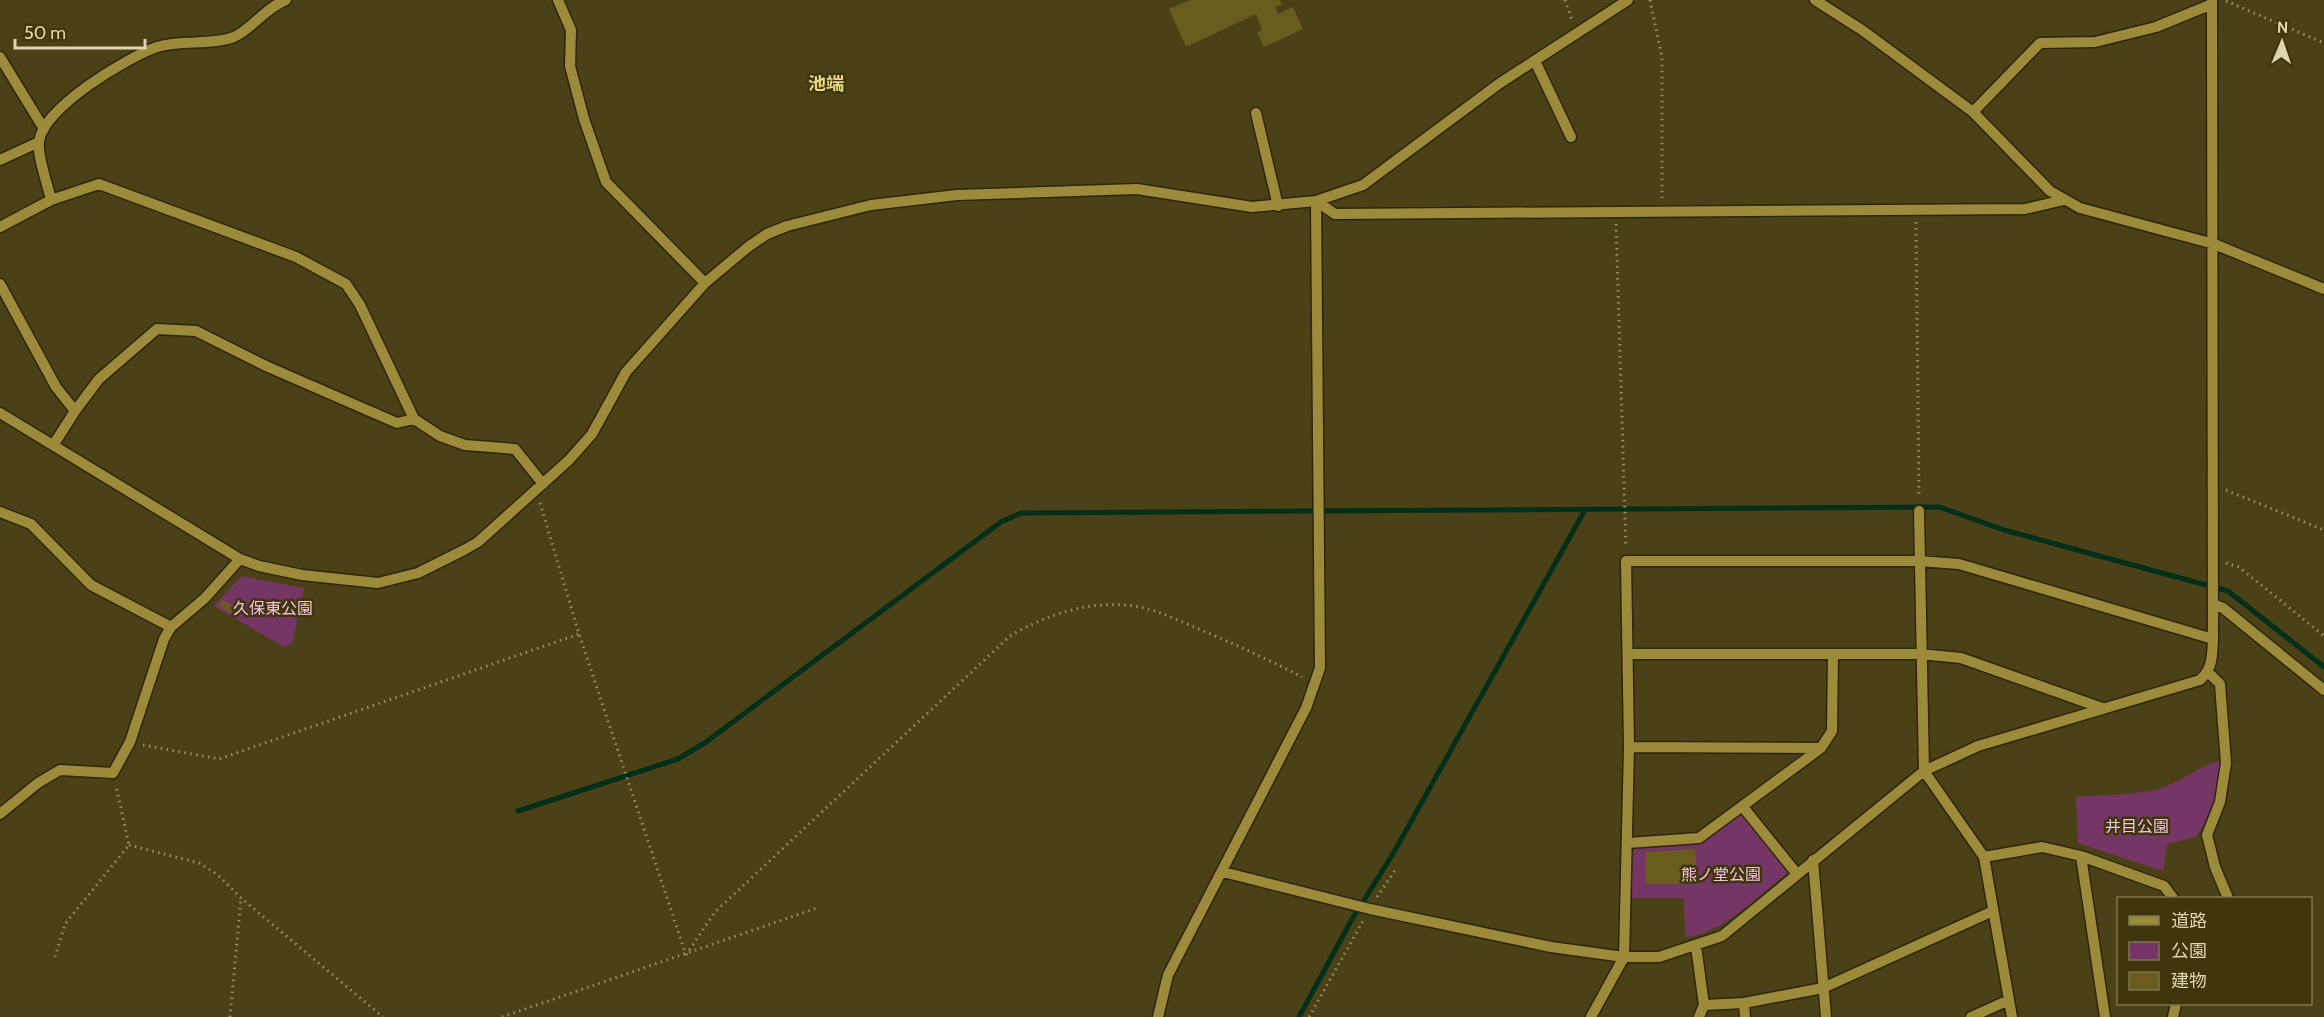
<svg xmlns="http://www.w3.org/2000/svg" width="2324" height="1017" font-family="Cabin,'Noto Sans JP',sans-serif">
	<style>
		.green { fill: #753666 }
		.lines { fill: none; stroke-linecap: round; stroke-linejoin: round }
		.stream { stroke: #022f19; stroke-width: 5 }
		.building { fill: #6a5c1f }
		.minor-casing { stroke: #2d270e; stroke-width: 13 }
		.path { stroke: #999068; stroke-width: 3; stroke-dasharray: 1.5 4.5; stroke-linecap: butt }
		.minor { stroke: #9d8b3c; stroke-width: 10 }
		.labels { text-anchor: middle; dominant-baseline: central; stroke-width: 5; stroke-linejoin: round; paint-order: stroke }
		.park-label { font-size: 16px; fill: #f5c2e6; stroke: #3f360b }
		.neighbourhood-label { font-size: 18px; font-weight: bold; fill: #ead888; stroke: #3f360b }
	</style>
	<rect width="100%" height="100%" fill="#4a4117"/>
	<path class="green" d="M241,576l63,12 -12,56 -8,3 -70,-41z
		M2223,761l-9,47 -18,29 -29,7 -4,27 -85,-28 -2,-46c25,-2 53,-2 79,-7 25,-6 47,-28 68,-29z
		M1737,816h7l42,51v7c-27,21 -65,61 -101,63l-1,-39h-52v-46l4,-4 59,-4z"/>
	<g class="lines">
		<path class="stream" d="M518,811l160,-52 28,-17 295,-220 20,-9 918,-6 65,23 224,61 96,76
			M1299,1017l52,-96 43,-69 191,-342"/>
	</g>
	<path class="building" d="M1190,0h90l2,4 -7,3 3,7 15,-7 10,22 -39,18 -7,-15 5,-2 -6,-16 -70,33 -17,-38z
		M222,600l15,8 -4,6 -14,-8z
		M1695,849l2,31 -10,1v3h-41l-1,-32z"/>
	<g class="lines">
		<g class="minor-casing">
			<path id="minor" d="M558,0l13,30 -1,36 14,53 22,63 99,101
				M1815,0l47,30 111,82 77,79 30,17 134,36 110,45
				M0,57l44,72
				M1535,61l36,76
				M1973,112l67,-69 55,-1 61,-15 56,-23
				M1256,113l22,93
				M0,160l39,-18
				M51,200c-3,-15 -14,-44 -12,-58 3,-34 89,-85 118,-95 24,-8 53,-1 77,-10 18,-8 31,-29 52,-37
				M1316,201l19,13 690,-5 39,-9
				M0,227l51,-27 48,-16 197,73 50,27 14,21 54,114 26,17 25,9 50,4 28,35
				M0,284l56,103 19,24 -21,33
				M75,411l24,-32 58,-50 39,2 70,35 131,57 17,-4
				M0,413l240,146 19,7 43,9 76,8 40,-10 46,-23 14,-8 91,-82 23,-26 34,-62 79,-89 43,-36 19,-13 20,-8 84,-21 86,-10 180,-6 115,18 64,-6 47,-16 137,-102 128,-83
				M1919,511l5,260 60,86 28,160
				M0,512l31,12 60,61 80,42
				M2213,604l10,4 101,82
				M1629,654h291l41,4 141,50
				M2208,672l12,12 6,79 -6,39 -13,33 8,32 13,31
				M1629,747l192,1 11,-17 1,-77
				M1743,807l54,67
				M0,814l38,-31 22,-13 53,3 17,-31 34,-103 7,-12 34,-29 35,-39
				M1628,843l71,-5 122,-90
				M2081,856l24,161
				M1984,857l58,-10 39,9 83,30 9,12
				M1813,860l13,157
				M1223,872l147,37 181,38 73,10h35l63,-21 202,-165 54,-25 222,-66c13,-12 12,-24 13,-41l-1,-639
				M1696,946l8,59
				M1158,1017l10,-42 138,-267 14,-40 -4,-467
				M1591,1017l33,-60 5,-210 -3,-186h293l40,3 254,75
				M1699,1017l5,-12 40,-2
				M1745,1017l-1,-14 79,-15 170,-77
				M1971,1017l38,-17
				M2173,1017l3,-13"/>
		</g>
		<path class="path" d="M1565,0l7,20
			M1650,0l12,57v141
			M2226,1l98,42
			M1916,222l3,275
			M1616,224l10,324
			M2226,490l98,40
			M540,503l39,131 107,321
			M2226,563l13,4 85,69
			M143,745l76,14 360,-125
			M129,845l70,18 19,12 23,23 142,119
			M1377,897l19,-28
			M686,955l29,-43 295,-276c42,-25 96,-41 145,-25 17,6 34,14 51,21 33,14 65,29 96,45
			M55,957l10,-33 64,-79 -13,-59
			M230,1017l11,-119
			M502,1017l315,-109
			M1309,1017l54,-96"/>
		<use href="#minor" class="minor"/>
	</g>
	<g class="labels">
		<g class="park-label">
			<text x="273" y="608">久保東公園</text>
			<text x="2137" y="826">井目公園</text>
			<text x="1721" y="874">熊ノ堂公園</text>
		</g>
		<g class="neighbourhood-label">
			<text x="826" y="84">池端</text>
		</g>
	</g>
	<rect x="2117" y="897" width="195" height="108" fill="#3f360b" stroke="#7e764d" stroke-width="1.5"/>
	<rect x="2129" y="916" width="30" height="9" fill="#9d8b3c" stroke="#7e764d" stroke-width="1.5"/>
	<text x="2171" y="927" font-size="18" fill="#ddd5af">道路</text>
	<rect x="2129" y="942" width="30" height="18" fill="#753666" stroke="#7e764d" stroke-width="1.5"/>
	<text x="2171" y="957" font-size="18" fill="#ddd5af">公園</text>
	<rect x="2129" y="972" width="30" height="18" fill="#6a5c1f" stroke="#7e764d" stroke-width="1.5"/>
	<text x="2171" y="987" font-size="18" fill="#ddd5af">建物</text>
	<g transform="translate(2282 42) rotate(2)" stroke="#3f360b" stroke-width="4.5" paint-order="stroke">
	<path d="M0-4.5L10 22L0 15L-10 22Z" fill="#ddd5af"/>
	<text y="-9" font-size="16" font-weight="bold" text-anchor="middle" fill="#ddd5af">N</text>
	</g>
	<path d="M15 39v9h130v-9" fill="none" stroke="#ddd5af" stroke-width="3"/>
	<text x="24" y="39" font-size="18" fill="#ddd5af" stroke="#3f360b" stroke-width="4.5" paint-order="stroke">50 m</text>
</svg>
